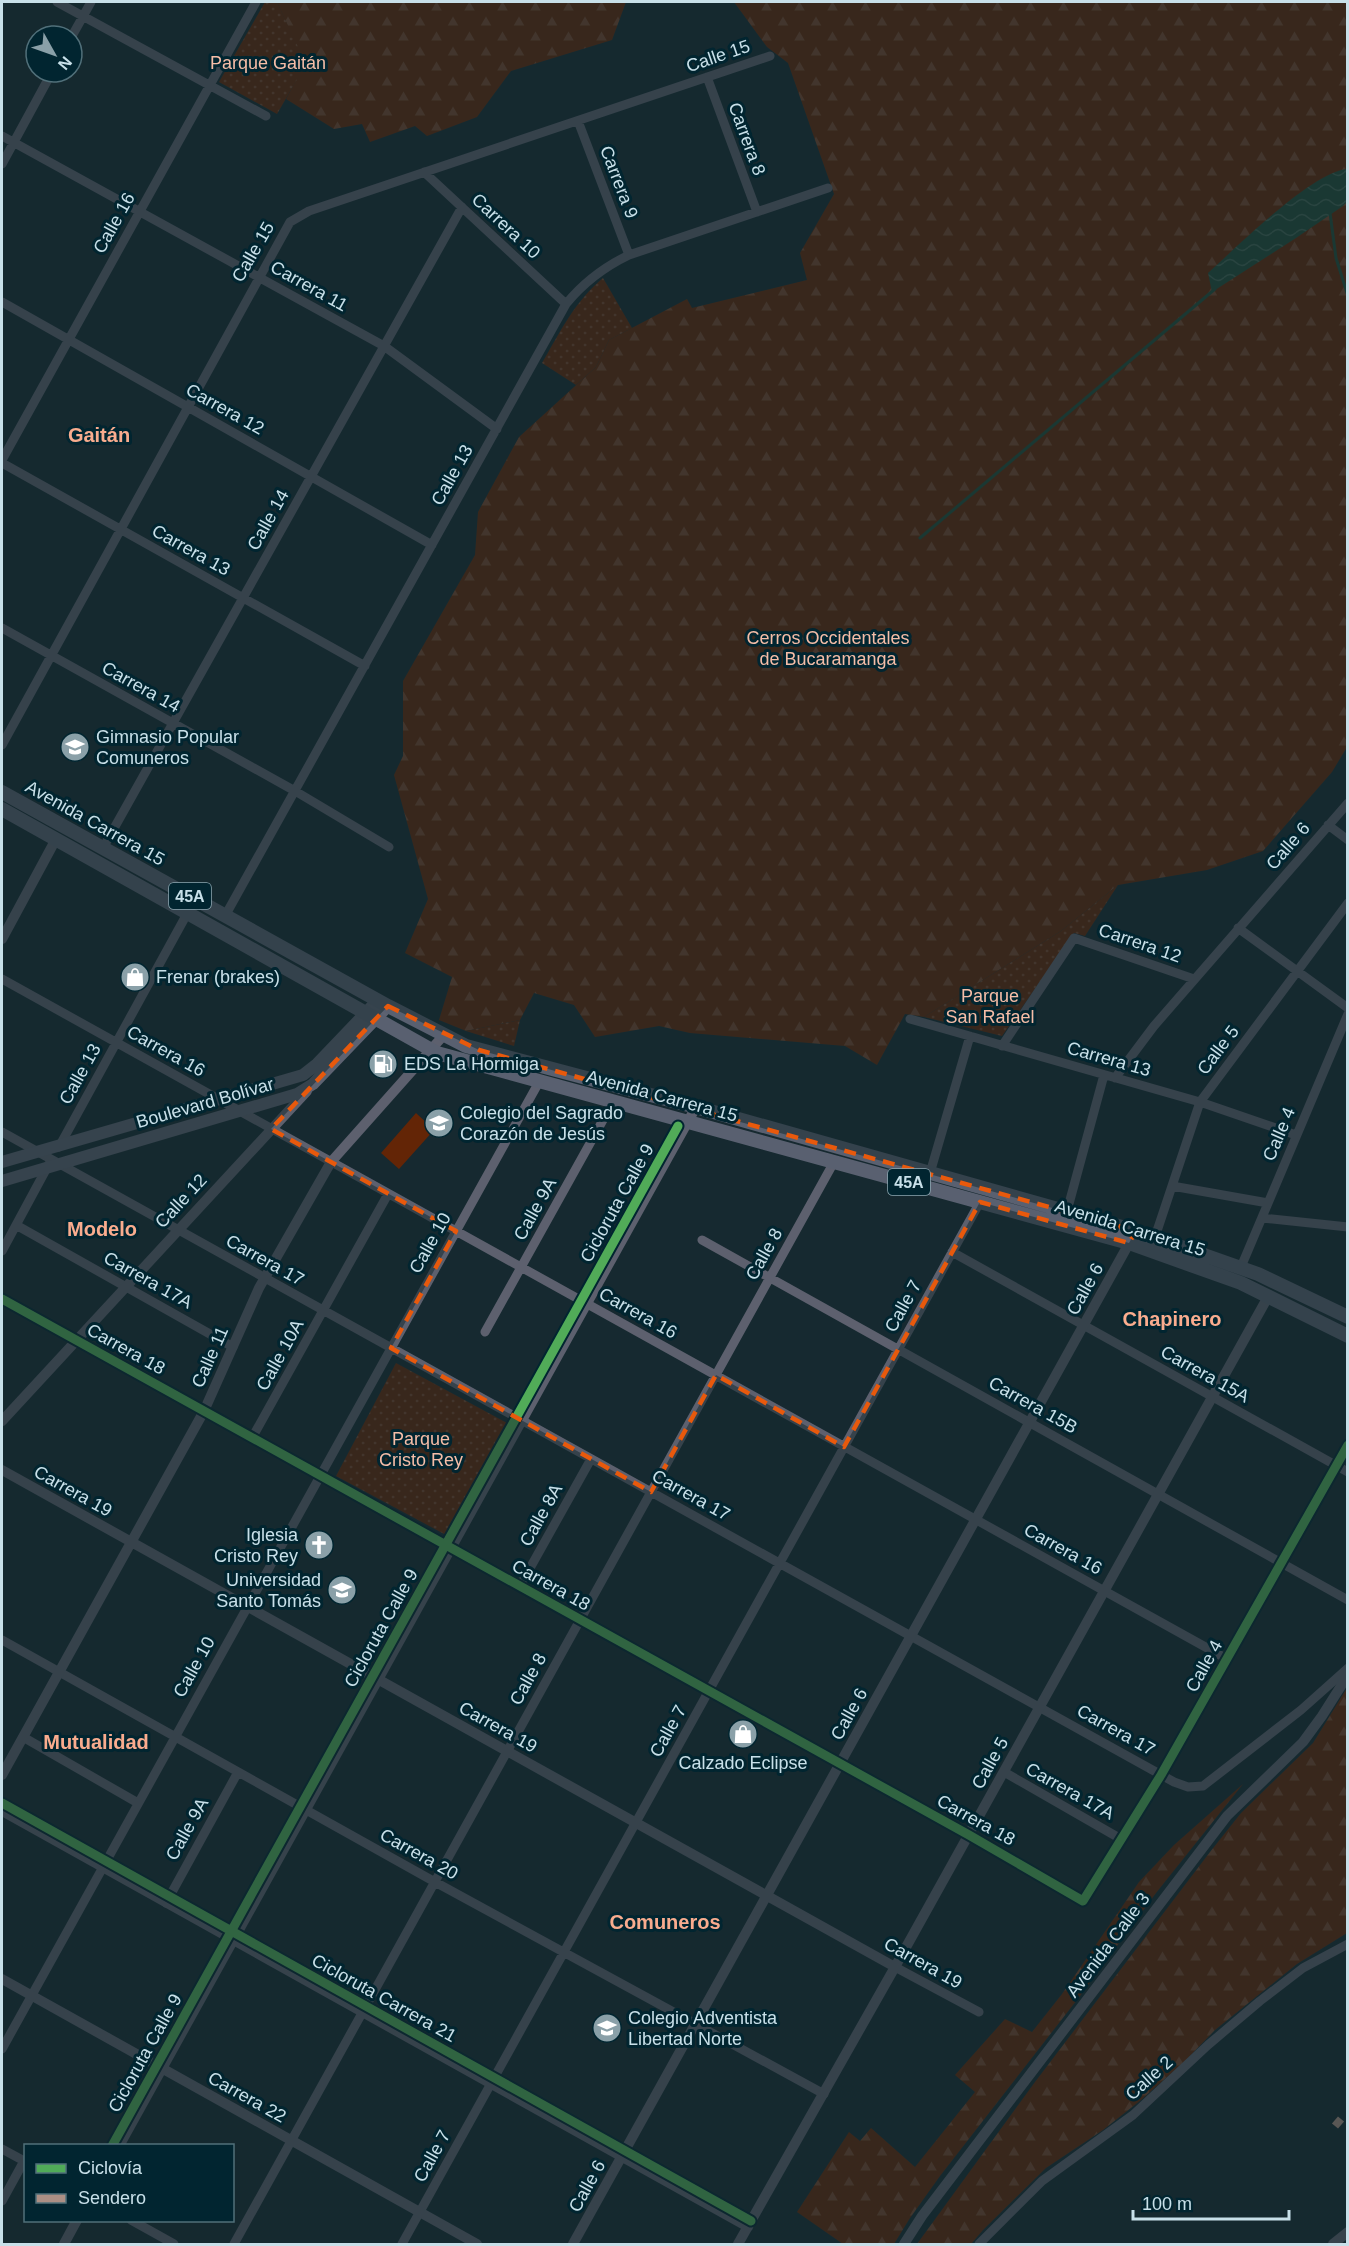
<svg xmlns="http://www.w3.org/2000/svg" width="1349" height="2246" font-family="Helvetica,sans-serif">
	<style>
		.grass { fill: #632506 }
		.forest { fill: url(#forest-firs) }
		.park { fill: url(#park-dots) }
		.water { fill: url(#water-waves) }
		.lines { fill: none; stroke-linecap: round; stroke-linejoin: round }
		.stream { stroke: #214a38; stroke-width: 3 }
		.minor { stroke: #5d606e; stroke-width: 9 }
		.tertiary { stroke: #5d606e; stroke-width: 10 }
		.secondary { stroke: #5d6271; stroke-width: 12 }
		.primary { stroke: #596070; stroke-width: 14 }
		.quiet { stroke: #ac8f84; stroke-width: 8; stroke-dasharray: 15 8; stroke-linecap: butt }
		.cycleway-casing { stroke: #012530; stroke-width: 13 }
		.cycleway { stroke: #51ab58; stroke-width: 9 }
		.marked { fill: none; stroke: #e8590c; stroke-width: 4.5; stroke-dasharray: 12 8; stroke-linejoin: round }
		.labels { text-anchor: middle; dominant-baseline: central; stroke-width: 6; stroke-linejoin: round; paint-order: stroke }
		.shield { fill: #012530; stroke: #8ca8b2; stroke-width: 1.5 }
		.shield-label { font-size: 16px; font-weight: bold; fill: #c8e0e9 }
		.street-label { font-size: 18px; fill: #c8e0e9; stroke: #012530 }
		.park-label { font-size: 18px; fill: #f5bda7; stroke: #012530 }
		.poi-label { font-size: 18px; fill: #c8e0e9; stroke: #012530; text-anchor: start }
		.neighbourhood-label { font-size: 20px; font-weight: bold; fill: #f9ac8e; stroke: #012530 }
	</style>
	<defs>
		<pattern id="forest-firs" width="22" height="20" patternUnits="userSpaceOnUse" patternTransform="scale(1.5)"><rect width="22" height="20" fill="#632506"/><path d="M5 1l3.5 6h-7zM16 11l3.5 6h-7z" fill="#78442a"/></pattern>
		<pattern id="park-dots" width="8" height="8" patternUnits="userSpaceOnUse" patternTransform="scale(1.5)"><rect width="8" height="8" fill="#632506"/><path d="M2 2h.1M6 6h.1" fill="none" stroke="#78442a" stroke-width="1.8" stroke-linecap="round"/></pattern>
		<pattern id="water-waves" width="16" height="10" patternUnits="userSpaceOnUse" patternTransform="scale(1.5)"><rect width="16" height="10" fill="#214a38"/><path d="M0 5q4-4 8 0t8 0" fill="none" stroke="#406455"/></pattern>
	</defs>
	<rect width="100%" height="100%" fill="#162930"/>
	<path class="grass" d="M416,1113l18,17 -35,39 -18,-16z"/>
	<path class="forest" d="M277,2h349l-14,38 -101,31 -34,46 -50,19 -12,-10 -45,16 -8,-18 -28,5 -48,-30 19,-35z
		M734,2h613v745l-15,25 -69,79 -56,19 -89,15 -57,46 -137,86 -19,-3 -28,51 -32,-19 -155,-13 -31,-7 -64,11 -21,-32 -40,-12 -14,27 -54,11 -27,-11 13,-43 -47,-24 23,-54 -34,-124 9,-19v-75l72,-126 3,-43 41,-75 77,-70 13,-27 78,-41 5,9 115,-28 -7,-27 34,-59 -46,-131 -21,-16z
		M1347,1688v245l-50,31 -82,66 -31,32 -43,38 -38,30 -57,38 -63,62 -12,14h-54l118,-162 175,-230 31,-39 72,-70z
		M1243,1784l-87,109 -76,103 -140,180 -30,42 -16,26h-51l-46,-32 52,-80 11,9 11,-13 44,39 60,-75 -20,-17 50,-56 27,13 30,-38 77,-112 35,-37z"/>
	<path class="park" d="M265,2h12l29,62 -29,50 -58,-32z
		M603,278l29,50 -23,12 -13,27 -20,18 -34,-22c18,-31 33,-62 61,-85z
		M1118,885l-33,51 -11,-3 -72,103 -78,-19 137,-86z
		M520,1020l-6,26 -48,-15z
		M396,1363l111,60 -61,112 -110,-59z"/>
	<path class="water" d="M1347,169v33l-4,4 -47,32 -84,54 -4,-19c29,-26 104,-101 139,-104z"/>
	<g class="lines">
		<path class="stream" d="M1330,213l6,45 12,38
			M920,538l295,-249"/>
		<path class="minor" d="M57,2l209,114
			M72,36l19,-34
			M707,77l50,135
			M578,121l51,134
			M2,136l382,210 113,83
			M2,164l50,-92
			M424,172l142,132
			M2,302l430,243
			M2,460l254,-458
			M2,463l363,203
			M2,628l293,163 94,56
			M2,745l288,-523 19,-11 461,-155
			M1328,825l20,15
			M103,848l359,-641
			M225,916l341,-612c18,-22 38,-37 63,-49l199,-67
			M1238,928l110,80
			M2,979l1225,680
			M910,1019l290,83 96,33
			M1002,1046l72,-108 120,41
			M1115,1078l39,-52 194,-223
			M2,1132l1172,650 14,5 15,-1 98,-76 47,-42
			M59,1147l129,-235
			M930,1173l40,-137
			M1172,1186l96,17
			M1067,1211l37,-136
			M1262,1218l86,9
			M16,1225l217,122
			M1155,1237l45,-135 148,-199
			M702,1240l646,360
			M2,1251l47,-87
			M952,1252l396,220
			M1241,1267l107,-253
			M485,1332l128,-230
			M252,1438l136,-244
			M520,1586l71,-127
			M2,1640l433,242 389,212
			M23,1737l115,66
			M1004,1772l117,67
			M969,1835l114,66 78,-126 187,-330
			M166,1903l72,-131
			M895,1967l84,45
			M2,2049l537,-967
			M2,2149l24,13
			M2,2201l22,-40
			M131,2220l43,24
			M234,2244l600,-1082
			M402,2244l578,-1042
			M979,2244l63,-63 91,-66 75,-70 52,-44 43,-33 45,-24"/>
		<path class="tertiary" d="M2,939l54,-100
			M2,1299l967,536
			M2,1421l305,-330
			M2,1470l893,497
			M2,1775l202,-364 55,-123 72,-126 112,-126
			M2,1811l746,416
			M2,1979l475,265
			M119,2146l577,-1039
			M64,2244l13,-24
			M573,2244l559,-1006
			M738,2244l157,-277 374,-672
			M904,2244l18,-28 305,-400 76,-74 19,-26 26,-41
			M1333,2244l15,-12"/>
		<path class="secondary" d="M2,1162l301,-87 14,-11 61,-64
			M2,1181l295,-87 16,-10 75,-78"/>
		<path class="primary" d="M2,792l386,214 78,40 230,61 440,124 122,43 90,43
			M2,809l435,244 692,190 112,40 107,53"/>
		<path class="quiet" d="M1335,2126l6,-7"/>
		<g class="cycleway-casing">
			<path id="cycleway" d="M2,1299l967,536 114,66 78,-126 187,-330
				M2,1803l749,418
				M112,2146l566,-1020"/>
		</g>
		<use href="#cycleway" class="cycleway"/>
	</g>
	<path d="M0 0H1349V2246H0ZM388,1006l91,44 657,181 -7,12 -149,-41 -136,245 -128,-72 -65,117 -260,-144 65,-117 -185,-102z" fill="#162930" fill-opacity=".55" fill-rule="evenodd"/>
	<path class="marked" d="M388,1006l91,44 657,181 -7,12 -149,-41 -136,245 -128,-72 -65,117 -260,-144 65,-117 -185,-102z"/>
	<defs>
		<g id="school-disc" transform="scale(1.5)"><circle r="9.5" fill="#8aa0a8" stroke="#012530"/><path d="M0-5L7-2L0 1L-7-2ZM-4 1L0 2.5L4 1V4Q0 6-4 4Z" fill="#fff"/></g>
		<g id="shop-disc" transform="scale(1.5)"><circle r="9.5" fill="#8aa0a8" stroke="#012530"/><path d="M-5-2.5h2.3a2.7 3.5 0 0 1 5.4 0H5L5.5 6h-11ZM-1.5-2.5h3a1.5 2.3 0 0 0-3 0Z" fill="#fff"/></g>
		<g id="fuel-disc" transform="scale(1.5)"><circle r="9.5" fill="#8aa0a8" stroke="#012530"/><path d="M-5.5-6h7V0h2V4h1.3V-2.5L3-4.5l.8-.8L6-3V5H2.5V1h-1V6h-7ZM-4.2-4.7v3.2H.2V-4.7Z" fill="#fff"/></g>
		<g id="church-disc" transform="scale(1.5)"><circle r="9.5" fill="#8aa0a8" stroke="#012530"/><path d="M-1.2-6h2.4v3.5h3.3v2.4h-3.3V6h-2.4V-.1h-3.3v-2.4h3.3Z" fill="#fff"/></g>
		<g id="university-disc" transform="scale(1.5)"><circle r="9.5" fill="#8aa0a8" stroke="#012530"/><path d="M0-5L7-2L0 1L-7-2ZM-4 1L0 2.5L4 1V4Q0 6-4 4Z" fill="#fff"/></g>
	</defs>
	<g fill-rule="evenodd">
		<use href="#school-disc" x="75" y="747"/>
		<use href="#shop-disc" x="135" y="977"/>
		<use href="#fuel-disc" x="383" y="1064"/>
		<use href="#school-disc" x="439" y="1123"/>
		<use href="#church-disc" x="319" y="1545"/>
		<use href="#university-disc" x="342" y="1590"/>
		<use href="#shop-disc" x="743" y="1734"/>
		<use href="#school-disc" x="607" y="2028"/>
	</g>
	<g class="labels">
		<g class="shield">
			<rect x="169" y="883" width="42" height="26" rx="4.5"/>
			<rect x="888" y="1169" width="42" height="26" rx="4.5"/>
		</g>
		<g class="shield-label">
			<text x="190" y="896">45A</text>
			<text x="909" y="1182">45A</text>
		</g>
		<g class="street-label">
			<text transform="translate(718 56) rotate(-19)">Calle 15</text>
			<text transform="translate(747 139) rotate(70)">Carrera 8</text>
			<text transform="translate(619 182) rotate(69)">Carrera 9</text>
			<text transform="translate(114 223) rotate(-61)">Calle 16</text>
			<text transform="translate(506 226) rotate(43)">Carrera 10</text>
			<text transform="translate(253 252) rotate(-60)">Calle 15</text>
			<text transform="translate(309 286) rotate(29)">Carrera 11</text>
			<text transform="translate(225 409) rotate(29)">Carrera 12</text>
			<text transform="translate(452 475) rotate(-61)">Calle 13</text>
			<text transform="translate(268 520) rotate(-61)">Calle 14</text>
			<text transform="translate(191 550) rotate(29)">Carrera 13</text>
			<text transform="translate(141 687) rotate(29)">Carrera 14</text>
			<text transform="translate(95 823) rotate(29)">Avenida Carrera 15</text>
			<text transform="translate(1288 846) rotate(-49)">Calle 6</text>
			<text transform="translate(1140 943) rotate(19)">Carrera 12</text>
			<text transform="translate(1218 1050) rotate(-53)">Calle 5</text>
			<text transform="translate(166 1051) rotate(29)">Carrera 16</text>
			<text transform="translate(1109 1059) rotate(16)">Carrera 13</text>
			<text transform="translate(80 1074) rotate(-61)">Calle 13</text>
			<text transform="translate(662 1096) rotate(15)">Avenida Carrera 15</text>
			<text transform="translate(205 1103) rotate(-16)">Boulevard Bolívar</text>
			<text transform="translate(1279 1134) rotate(-67)">Calle 4</text>
			<text transform="translate(181 1201) rotate(-47)">Calle 12</text>
			<text transform="translate(617 1203) rotate(-61)">Cicloruta Calle 9</text>
			<text transform="translate(535 1209) rotate(-61)">Calle 9A</text>
			<text transform="translate(1130 1228) rotate(17)">Avenida Carrera 15</text>
			<text transform="translate(430 1243) rotate(-61)">Calle 10</text>
			<text transform="translate(764 1254) rotate(-61)">Calle 8</text>
			<text transform="translate(265 1260) rotate(29)">Carrera 17</text>
			<text transform="translate(148 1280) rotate(29)">Carrera 17A</text>
			<text transform="translate(1085 1289) rotate(-61)">Calle 6</text>
			<text transform="translate(903 1306) rotate(-61)">Calle 7</text>
			<text transform="translate(638 1313) rotate(29)">Carrera 16</text>
			<text transform="translate(126 1349) rotate(29)">Carrera 18</text>
			<text transform="translate(280 1355) rotate(-61)">Calle 10A</text>
			<text transform="translate(210 1357) rotate(-66)">Calle 11</text>
			<text transform="translate(1205 1374) rotate(29)">Carrera 15A</text>
			<text transform="translate(1033 1405) rotate(29)">Carrera 15B</text>
			<text transform="translate(73 1491) rotate(29)">Carrera 19</text>
			<text transform="translate(691 1495) rotate(29)">Carrera 17</text>
			<text transform="translate(541 1515) rotate(-61)">Calle 8A</text>
			<text transform="translate(1063 1549) rotate(29)">Carrera 16</text>
			<text transform="translate(551 1585) rotate(29)">Carrera 18</text>
			<text transform="translate(381 1628) rotate(-61)">Cicloruta Calle 9</text>
			<text transform="translate(1204 1666) rotate(-61)">Calle 4</text>
			<text transform="translate(194 1667) rotate(-61)">Calle 10</text>
			<text transform="translate(528 1679) rotate(-61)">Calle 8</text>
			<text transform="translate(849 1714) rotate(-61)">Calle 6</text>
			<text transform="translate(498 1727) rotate(29)">Carrera 19</text>
			<text transform="translate(1116 1730) rotate(29)">Carrera 17</text>
			<text transform="translate(668 1731) rotate(-61)">Calle 7</text>
			<text transform="translate(990 1763) rotate(-61)">Calle 5</text>
			<text transform="translate(1070 1791) rotate(29)">Carrera 17A</text>
			<text transform="translate(976 1820) rotate(29)">Carrera 18</text>
			<text transform="translate(187 1829) rotate(-61)">Calle 9A</text>
			<text transform="translate(419 1854) rotate(29)">Carrera 20</text>
			<text transform="translate(1108 1945) rotate(-53)">Avenida Calle 3</text>
			<text transform="translate(923 1963) rotate(29)">Carrera 19</text>
			<text transform="translate(384 1998) rotate(29)">Cicloruta Carrera 21</text>
			<text transform="translate(145 2053) rotate(-61)">Cicloruta Calle 9</text>
			<text transform="translate(1149 2078) rotate(-42)">Calle 2</text>
			<text transform="translate(247 2097) rotate(29)">Carrera 22</text>
			<text transform="translate(432 2156) rotate(-61)">Calle 7</text>
			<text transform="translate(587 2186) rotate(-61)">Calle 6</text>
		</g>
		<g class="park-label">
			<text x="268" y="63">Parque Gaitán</text>
			<text x="828" y="638">Cerros Occidentales<tspan x="828" dy="21">de Bucaramanga</tspan></text>
			<text x="990" y="996">Parque<tspan x="990" dy="21">San Rafael</tspan></text>
			<text x="421" y="1439">Parque<tspan x="421" dy="21">Cristo Rey</tspan></text>
		</g>
		<g class="poi-label">
			<text x="96" y="737">Gimnasio Popular<tspan x="96" dy="21">Comuneros</tspan></text>
			<text x="156" y="977">Frenar (brakes)</text>
			<text x="404" y="1064">EDS La Hormiga</text>
			<text x="460" y="1113">Colegio del Sagrado<tspan x="460" dy="21">Corazón de Jesús</tspan></text>
			<text x="298" y="1535" text-anchor="end">Iglesia<tspan x="298" dy="21">Cristo Rey</tspan></text>
			<text x="321" y="1580" text-anchor="end">Universidad<tspan x="321" dy="21">Santo Tomás</tspan></text>
			<text x="743" y="1763" text-anchor="middle">Calzado Eclipse</text>
			<text x="628" y="2018">Colegio Adventista<tspan x="628" dy="21">Libertad Norte</tspan></text>
		</g>
		<g class="neighbourhood-label">
			<text x="99" y="435">Gaitán</text>
			<text x="102" y="1229">Modelo</text>
			<text x="1172" y="1319">Chapinero</text>
			<text x="96" y="1742">Mutualidad</text>
			<text x="665" y="1922">Comuneros</text>
		</g>
	</g>
	<rect width="1349" height="2246" fill="none" stroke="#c8e0e9" stroke-width="6"/>
	<rect x="24" y="2144" width="210" height="78" fill="#012530" stroke="#51707a" stroke-width="1.5"/>
	<rect x="36" y="2164" width="30" height="9" fill="#51ab58" stroke="#51707a" stroke-width="1.5"/>
	<text x="78" y="2174" font-size="18" fill="#c8e0e9">Ciclovía</text>
	<rect x="36" y="2194" width="30" height="9" fill="#ac8f84" stroke="#51707a" stroke-width="1.5"/>
	<text x="78" y="2204" font-size="18" fill="#c8e0e9">Sendero</text>
	<g transform="translate(54 54) rotate(130)"><circle r="28" fill="#012530" stroke="#51707a" stroke-width="1.5"/>
	<path d="M0-4.5L10 22L0 15L-10 22Z" fill="#8aa0a8"/>
	<text y="-9" font-size="16" font-weight="bold" text-anchor="middle" fill="#c8e0e9">N</text>
	</g>
	<path d="M1133 2210v9h156v-9" fill="none" stroke="#c8e0e9" stroke-width="3"/>
	<text x="1142" y="2210" font-size="18" fill="#c8e0e9" stroke="#012530" stroke-width="4.5" paint-order="stroke">100 m</text>
</svg>
